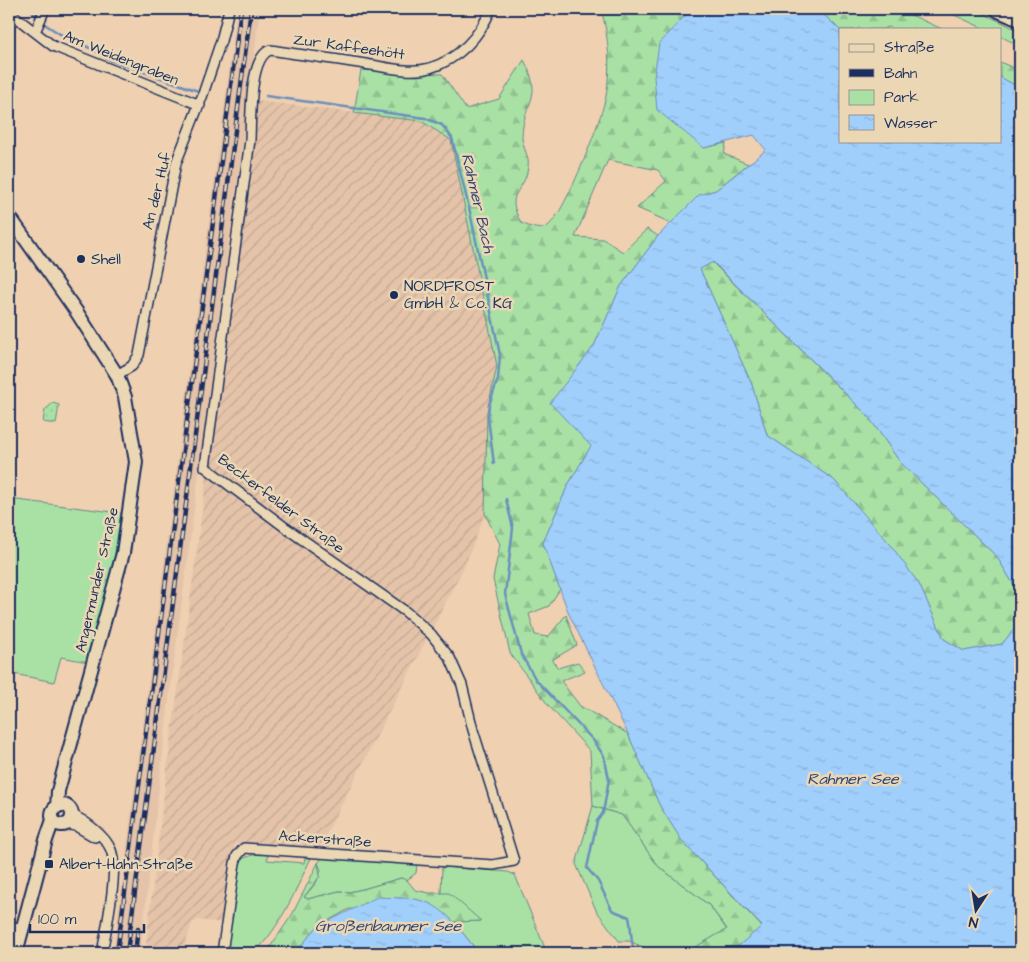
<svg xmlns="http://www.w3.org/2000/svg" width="1029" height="962" font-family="'Architects Daughter',sans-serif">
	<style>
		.built { fill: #e4c3a9 }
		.industrial { fill: url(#industrial-furrows) }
		.green { fill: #a9e1a5; stroke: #628882 }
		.forest { fill: url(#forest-firs); stroke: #628882 }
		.park { fill: url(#park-dots); stroke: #628882 }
		.water { fill: url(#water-ripples); stroke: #6b8fbd }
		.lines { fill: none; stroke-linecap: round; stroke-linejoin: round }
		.stream { stroke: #6b8fbd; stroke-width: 2.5 }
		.minor-casing { stroke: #1b2f5e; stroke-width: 12 }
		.secondary-casing { stroke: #1b2f5e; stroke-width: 16 }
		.motorway-casing { stroke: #1b2f5e; stroke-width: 20 }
		.minor { stroke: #ecd7b5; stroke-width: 9 }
		.secondary { stroke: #ecd7b5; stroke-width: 12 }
		.motorway { stroke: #ecd7b5; stroke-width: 16 }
		.rail-casing { stroke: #1b2f5e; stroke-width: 4.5 }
		.rail { stroke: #ecd7b5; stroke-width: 2.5; stroke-dasharray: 8; stroke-linecap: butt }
		.poi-dot { fill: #1b2f5e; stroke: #ecd7b5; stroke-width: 2 }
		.labels { text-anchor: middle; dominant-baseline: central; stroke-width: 5; stroke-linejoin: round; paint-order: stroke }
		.street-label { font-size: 15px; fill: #1b2f5e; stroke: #ecd7b5 }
		.poi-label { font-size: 15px; fill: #1b2f5e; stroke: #ecd7b5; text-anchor: start }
		.water-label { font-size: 16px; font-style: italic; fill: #2f4776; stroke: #ecd7b5 }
	</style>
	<defs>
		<pattern id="industrial-furrows" width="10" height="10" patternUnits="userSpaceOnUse" patternTransform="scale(1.25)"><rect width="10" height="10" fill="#e4c3a9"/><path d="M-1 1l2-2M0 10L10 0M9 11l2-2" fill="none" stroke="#c3a894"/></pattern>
		<pattern id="forest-firs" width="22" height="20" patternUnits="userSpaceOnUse" patternTransform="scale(1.25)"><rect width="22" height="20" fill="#a9e1a5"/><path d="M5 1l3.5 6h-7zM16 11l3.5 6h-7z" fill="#91c190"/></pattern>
		<pattern id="park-dots" width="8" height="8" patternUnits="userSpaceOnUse" patternTransform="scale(1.25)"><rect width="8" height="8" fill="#a9e1a5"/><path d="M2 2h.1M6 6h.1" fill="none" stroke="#91c190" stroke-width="1.8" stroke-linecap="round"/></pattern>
		<pattern id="water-ripples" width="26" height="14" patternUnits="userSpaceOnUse" patternTransform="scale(1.25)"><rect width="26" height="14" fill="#a1cffc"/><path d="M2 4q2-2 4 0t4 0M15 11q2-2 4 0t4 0" fill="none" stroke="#8ab2da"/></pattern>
	</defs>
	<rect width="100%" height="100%" fill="#efd0b1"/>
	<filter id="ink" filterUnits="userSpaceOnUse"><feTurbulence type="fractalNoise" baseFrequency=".02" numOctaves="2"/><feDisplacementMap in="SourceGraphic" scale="10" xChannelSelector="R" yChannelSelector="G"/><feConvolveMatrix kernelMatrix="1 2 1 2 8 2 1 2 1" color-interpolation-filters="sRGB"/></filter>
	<g filter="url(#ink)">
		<path class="built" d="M237,9h23l-91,690 -29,254h-27z"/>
		<path class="industrial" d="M258,101l163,20 30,19 46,226 -10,46 -2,102 -20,51 -146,283 -84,-5 -11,80 -26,-3 -6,3 -10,30h-9l-27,-9 21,-175z"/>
		<path class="green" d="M941,9h33l46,22v15l-20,-10v-7h-15z
			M9,499l112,14 -8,52 -25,97 -27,-5 -7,25 -45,-9z
			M593,806l29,9 36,51 51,39 18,25 -42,23h-35v-3l-21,-9h-10l-23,-31 -20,-46z
			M259,853l9,1 -1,6 37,3 1,-6 6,1c-16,33 -30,69 -57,95h-29l14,-89 5,-6z
			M322,858l95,6 -1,9 -9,7 -6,-2 -38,11 -14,3 -10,-1 -31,8 -4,-2 12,-14 5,-13 -3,-7z
			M442,867l66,5 7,3 32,78h-68l-25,-31 26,-1 -39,-28z"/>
		<path class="forest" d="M601,9h90l-32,35 45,104 22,-5 -2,11 24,10 -32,26 -17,5 -28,28 -34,-15 29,-27 -8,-11 -50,-10 -33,77 28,2 20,13 24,-23 11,7 -37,50 -27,60 -43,57 40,43 -23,39 -25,58 17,46 -11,17 -20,8 6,21 13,2 18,-22 11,30 -25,15 6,8 20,-6 7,9 -24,10 19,25 48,28 32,72 22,35 80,86 -32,26h-45l42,-24 -18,-24 -51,-39 -36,-51 -29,-9 -3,-55 -42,-46 -38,-52 -17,-74 7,-35 -15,-30 2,-102 10,-46 -46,-226 -30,-19 -67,-8 7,-43 81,4 24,35 33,-10 25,-39c21,41 -1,39 -2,77 0,10 8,20 6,30 -3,27 -25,23 -7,56 8,3 17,8 25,4 17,-7 56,-109 60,-131 5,-27 3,-60 -5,-87z
			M796,9h102l44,20h-48l-5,-2 -5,2 -44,1 -16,-15z
			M1000,62l20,9v17l-20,-11z
			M712,262l156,154 32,46 97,95 23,38v27l-18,22 -38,7 -20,-12 -25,-55 -85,-104 -67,-45 -15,-50 -52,-116z
			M318,863l2,13 -16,21 4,2 31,-8 10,1 14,-3 38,-11 6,2 8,10 14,3h20l32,28 -27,1 -9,-8 -96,-5 -32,18 -22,26h-29l26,-38z"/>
		<path class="park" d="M53,403l6,2 -3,19 -13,-2 2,-12z"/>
		<path class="water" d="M691,9h105l28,6 16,15v111h160v-64l20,11v507l-23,-38 -97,-95 -32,-46 -155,-154 -13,7 52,116 15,50 67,45 56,64 29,40 25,55 20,12 38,-7 18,-22v326l-11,5h-279l32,-27 -80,-85 -22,-35 -32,-72 -59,-120 -26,-71 25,-58 23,-39 -41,-43 44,-57 27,-60 37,-50 41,-41 17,-5 50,-40 -12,-15 -50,13 -47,-38 -3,-33 5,-33z
			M377,897c13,1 29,0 42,3 28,6 43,34 60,53h-184l22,-26z"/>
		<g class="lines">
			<path class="stream" d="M30,9l9,10
				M43,23l17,11 34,16 16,10 91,32
				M266,96l159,22 17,7 10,13 18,74 30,143 -2,24 -9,26 -1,13 6,46
				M506,499l7,29 -8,66 16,60 15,26 57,60 11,16 5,23 -6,34 -6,8 -10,47 11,13 14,29 17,7c3,12 1,25 6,36"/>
			<g class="minor-casing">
				<path id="minor" d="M9,12l44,34 147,59
					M35,32l10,-23
					M117,375l15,-9 7,-11 37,-192 26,-66 19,-56 8,-32
					M72,815c13,5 34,22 39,35 8,20 -5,80 -9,103
					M66,824l10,2 19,11
					M9,926l14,3
					M222,953l13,-90 2,-7 7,-8 249,17 21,-4 -41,-131 -11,-45 -12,-27 -19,-24 -25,-22 -120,-84 -81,-61 45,-327c1,-21 -1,-82 20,-90 32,5 64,9 95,14 21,3 45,10 65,4 29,-9 50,-32 61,-59"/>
			</g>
			<g class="secondary-casing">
				<path id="secondary" d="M9,216l67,95 41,64 8,22 11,65 -13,91 -65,238 -1,16
					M52 815a10 10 0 1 1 20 0a10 10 0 1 1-20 0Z
					M16,953l30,-113 7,-20"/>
			</g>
			<g class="motorway-casing">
				<path id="motorway" d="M999,9l21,9"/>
			</g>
			<use href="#minor" class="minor"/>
			<use href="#secondary" class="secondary"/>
			<use href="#motorway" class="motorway"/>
			<g class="rail-casing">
				<path id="rail" d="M117,953l124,-944
					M127,953l124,-944
					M135,953l3,-25"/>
			</g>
			<use href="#rail" class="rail"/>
		</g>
	</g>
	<g class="poi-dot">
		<circle cx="81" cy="259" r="5"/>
		<circle cx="394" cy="295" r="5"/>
		<rect x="44" y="859" width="10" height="10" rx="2.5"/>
	</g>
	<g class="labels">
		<g class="street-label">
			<text transform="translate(349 47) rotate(8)">Zur Kaffeehött</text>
			<text transform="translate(121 58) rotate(22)">Am Weidengraben</text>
			<text transform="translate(157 191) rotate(-76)">An der Huf</text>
			<text transform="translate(281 504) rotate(37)">Beckerfelder Straße</text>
			<text transform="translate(97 580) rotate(-77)">Angermunder Straße</text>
			<text transform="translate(325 839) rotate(4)">Ackerstraße</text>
		</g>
		<g class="poi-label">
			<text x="91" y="259">Shell</text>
			<text x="404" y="286">NORDFROST<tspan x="404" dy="17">GmbH &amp; Co. KG</tspan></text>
			<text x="59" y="864">Albert-Hahn-Straße</text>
		</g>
		<g class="water-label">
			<text transform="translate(478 203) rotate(77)">Rahmer Bach</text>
			<text x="853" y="779">Rahmer See</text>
			<text x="388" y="926">Großenbaumer See</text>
		</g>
	</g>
	<rect width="1029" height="962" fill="none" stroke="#ecd7b5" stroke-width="30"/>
	<rect x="15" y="15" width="999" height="932" fill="none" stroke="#1b2f5e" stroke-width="2" filter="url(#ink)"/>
	<rect x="839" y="28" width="162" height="115" fill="#ecd7b5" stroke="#989492"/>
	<rect x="849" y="44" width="25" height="8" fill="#ecd7b5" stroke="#989492"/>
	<text x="884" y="52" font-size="15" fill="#1b2f5e">Straße</text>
	<rect x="849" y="69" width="25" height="8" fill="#1b2f5e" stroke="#989492"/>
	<text x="884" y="78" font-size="15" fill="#1b2f5e">Bahn</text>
	<rect x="849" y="90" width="25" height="15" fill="#a9e1a5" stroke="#989492"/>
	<text x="884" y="102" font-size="15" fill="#1b2f5e">Park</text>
	<rect x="849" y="115" width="25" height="15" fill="url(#water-ripples)" stroke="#989492"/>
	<text x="884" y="128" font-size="15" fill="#1b2f5e">Wasser</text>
	<g transform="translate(976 910) rotate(192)" stroke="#ecd7b5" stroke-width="4" paint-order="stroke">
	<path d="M0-4L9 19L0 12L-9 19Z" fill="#1b2f5e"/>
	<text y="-8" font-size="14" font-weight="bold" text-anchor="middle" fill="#1b2f5e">N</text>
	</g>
	<path d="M30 924v8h114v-8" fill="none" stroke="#1b2f5e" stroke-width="2.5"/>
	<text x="38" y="924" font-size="15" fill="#1b2f5e" stroke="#ecd7b5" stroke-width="4" paint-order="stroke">100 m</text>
</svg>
